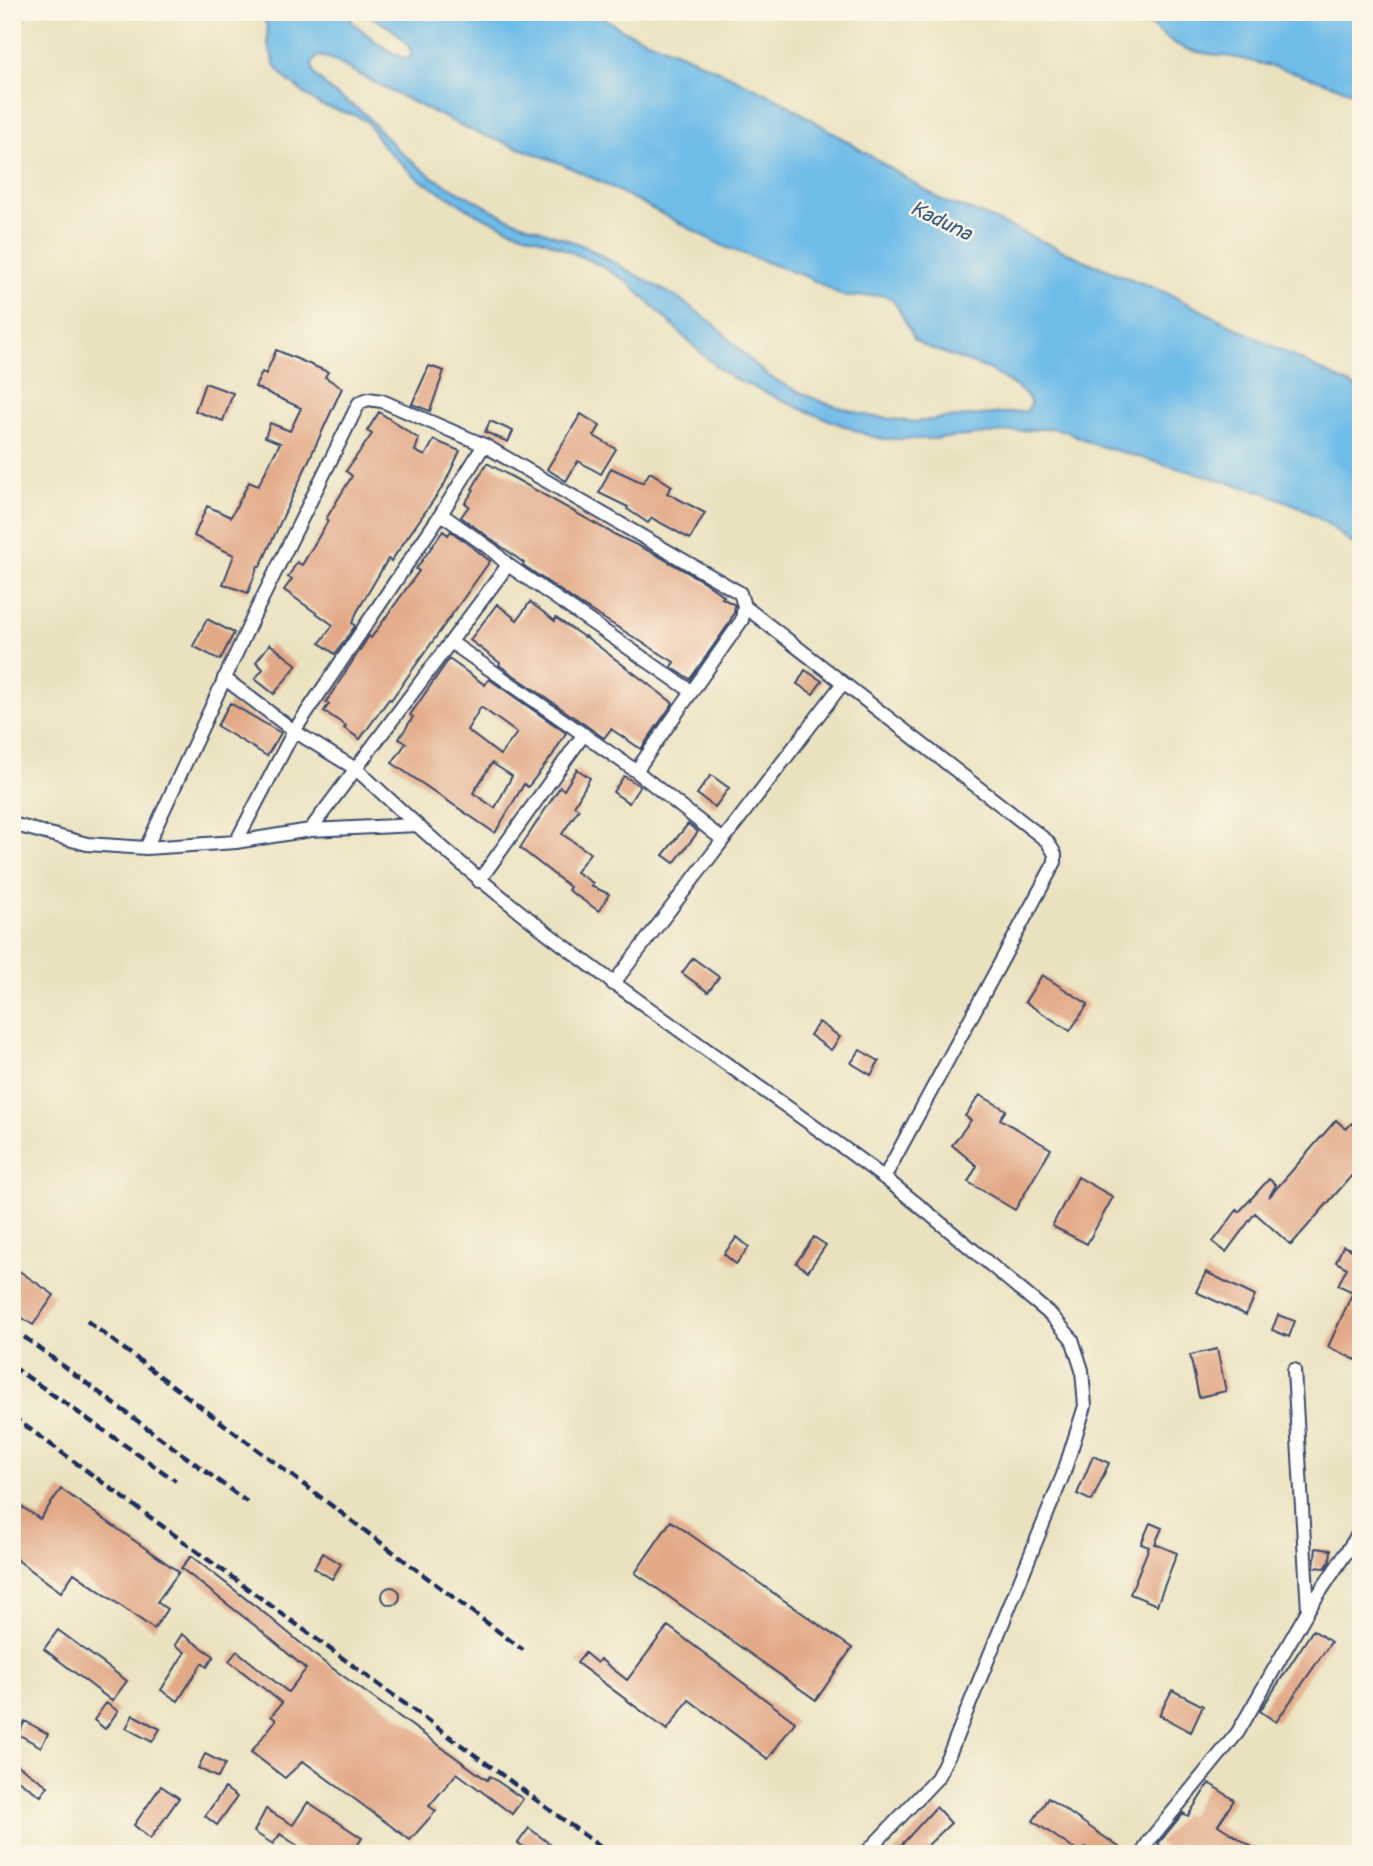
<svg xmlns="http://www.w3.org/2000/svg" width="1373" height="1866" font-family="Pangolin,sans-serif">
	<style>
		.water { fill: #6ebce8; stroke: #4476a3; stroke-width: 2; fill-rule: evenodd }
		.building { fill: #e2a986; fill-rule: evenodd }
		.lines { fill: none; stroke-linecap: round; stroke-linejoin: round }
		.street-casing { stroke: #3a4a6d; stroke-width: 16 }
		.street { stroke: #fff; stroke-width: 12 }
		.rail { stroke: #1b2f5e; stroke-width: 4.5; stroke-dasharray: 10 5; stroke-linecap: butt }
		.labels { text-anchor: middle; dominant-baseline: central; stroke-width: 5; stroke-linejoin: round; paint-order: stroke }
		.water-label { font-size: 21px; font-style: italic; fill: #345987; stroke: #fcf5e5 }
	</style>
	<rect width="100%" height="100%" fill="#fcf5e5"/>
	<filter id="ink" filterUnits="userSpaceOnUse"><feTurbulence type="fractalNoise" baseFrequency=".0143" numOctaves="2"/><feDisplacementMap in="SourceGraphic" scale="14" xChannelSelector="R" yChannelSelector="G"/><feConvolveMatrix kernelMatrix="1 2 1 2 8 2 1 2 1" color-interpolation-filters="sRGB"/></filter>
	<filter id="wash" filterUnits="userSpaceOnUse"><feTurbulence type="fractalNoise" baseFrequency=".00686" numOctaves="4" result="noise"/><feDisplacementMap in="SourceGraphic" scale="28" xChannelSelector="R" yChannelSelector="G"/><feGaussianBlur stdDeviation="1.57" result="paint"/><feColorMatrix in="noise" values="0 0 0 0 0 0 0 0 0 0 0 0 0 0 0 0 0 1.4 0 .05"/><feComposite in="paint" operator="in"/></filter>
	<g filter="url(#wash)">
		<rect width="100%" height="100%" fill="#eae2bf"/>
		<path class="water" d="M260,12h334l31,19 67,27 88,42 165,102 34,11 114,51 74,29 194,97v156l-7,-1 -25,-20 -29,-18 -34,-14 -173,-49 -27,-13 -15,-3 -119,11h-49l-13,-3 -66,-26 -71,-32 -14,-9 -20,-18 -71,-69 -29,-17 -52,-24 -37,-12 -33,-15 -60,-36 -33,-31 -17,-25 -10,-6 -37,-11 -9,-6 -27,-22 -9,-12 -7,-21 -1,-18zM356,13c17,0 57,26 55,44l-4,2c-21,-7 -38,-23 -56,-38v-5zM318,56l11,2 61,33 80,39 90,33 43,20 122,64 82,30 38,20 39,-2 8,4 7,11 16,30 12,7 61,22 30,19 10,9 3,7 -4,7 -81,7 -30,4 -47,-6 -47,-14 -29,-13 -23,-12 -16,-13 -41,-41 -35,-25 -94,-52 -78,-29 -74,-40 -35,-28 -33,-36 -33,-22 -17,-17 -2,-11z
			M1136,12h225v84c-39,-17 -83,-29 -124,-38 -18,-4 -36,-3 -53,-10 -18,-8 -33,-23 -48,-36z"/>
		<g id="blocks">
			<path class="building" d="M276,350l52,22 -3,5 17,11 -82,179 -2,-1 -10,27 -25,-9 11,-29 -40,-19 13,-30 24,11 18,-35 9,4 22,-43 -15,-6 5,-14 20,8 11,-23 -46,-21 7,-15 4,2z
				M429,366l15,5 -14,40 -18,-7z
				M205,383l28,10 -10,28 -28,-10z
				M379,412l40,27 -4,12 10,5 9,-16 26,11 -16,34 -53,76 -3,-2 -31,53 -5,11 3,3 -20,28 -15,-11 13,-18 -49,-35 8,-11 -4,-2 9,-15 5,3 26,-44 -2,-2 26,-43 -6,-5 26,-37 -5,-3z
				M581,414l19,12 -6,10 22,13 -15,25 -23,-13 -12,20 -19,-12z
				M490,421l23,10 -5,11 -23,-10z
				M487,463l127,71 39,19 51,29 20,14 -2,2 13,7 -1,8 -6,12 -38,54 -19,-12 3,-5 -94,-58 -57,-39 1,-2 -63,-46 8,-11 -4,-3 9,-13 -2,-1z
				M611,468l32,15 7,-11 22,14 -5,7 38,20 -15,26 -38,-21 -4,5 -21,-14 1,-2 -29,-14z
				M443,531l5,4 3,-4 39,30 -99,139 -2,-1 -29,40 -16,-11 2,-2 -22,-15 5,-7 -3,-2 43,-66 2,2 48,-67 -3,-2z
				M530,602l25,19 1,-3 28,19 1,-1 88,67 -32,46 -30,-20 -7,9 -105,-73 1,-2 -30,-23 27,-36 20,16z
				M207,619l27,14 -14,27 -27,-14z
				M270,644l27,21 -23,29 -19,-15 8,-10 -7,-7z
				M449,659l36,26 4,-6 77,54 -14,23 -24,31 -4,-3 -29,49 -103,-70 14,-20 -7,-4 14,-22 -3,-2zM481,707l36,26 -17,22 -33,-25zM492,763l20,13 -17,32 -22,-15z
				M805,670l17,11 -9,13 -16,-10z
				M230,703l51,30 -14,23 -50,-30z
				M577,769l13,9 -16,28 5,3 -17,25 28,19 -14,19 17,11 -2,3 18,8 -10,17 -31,-21 2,-3 -50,-39 40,-61 4,3z
				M711,775l18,13 -14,19 -18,-13z
				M624,776l16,10 -11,17 -16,-11z
				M688,824l10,8 -24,31 -11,-8z
				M693,958l26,19 -11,15 -26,-19z
				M1042,975l46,29 -18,27 -45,-29z
				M819,1022l21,15 -9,13 -21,-15z
				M860,1050l19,11 -8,14 -20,-12z
				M980,1095l26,15 -6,9 51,30 -36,61 -47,-28 9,-16 -25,-21 19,-25 -6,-4z
				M1336,1120l10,9 6,-6 9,8v34l-70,80 -36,-32 -29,39 -13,-10 24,-32 2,2 30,-33 7,6 -7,12z
				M1078,1177l35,20 -26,47 -35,-18z
				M737,1237l12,10 -13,17 -12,-10z
				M814,1237l12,8 -18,26 -12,-8z
				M1343,1246l18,8v97l-5,9 -28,-13 25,-55 -15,-7 9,-17 -11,-6z
				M12,1266l42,29 -21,30 -21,-14z
				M1206,1272l49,24 -9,19 -50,-23z
				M1278,1315l17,6 -6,16 -17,-7z
				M1217,1349l9,42 -27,6 -9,-42z
				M1093,1456l16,7 -17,38 -15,-7z
				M61,1489l118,83 -22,30 10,7 -13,20 -80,-56 -13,19 -49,-36v-56l28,19z
				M671,1521l181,127 -36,52 -181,-127z
				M1150,1523l12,5 -7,16 22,9 -20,52 -27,-11 19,-47 -8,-3z
				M1316,1548l15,2 -1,11 -5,7 -11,-1z
				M323,1553l18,11 -9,15 -18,-11z
				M191,1556l77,60 53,44 166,120 3,-4 33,23 -11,15 -55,-41 -28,33 7,5 -26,29 -107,-79 -18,17 -34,-26 25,-32 -5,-4 11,-13 -53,-42 8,-10 51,41 18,-23 -48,-41 -77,-60z
				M382 1596a9 9 0 1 1 18 0a9 9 0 1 1-18 0Z
				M668,1626l127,96 -27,37 -79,-59 -22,30 -90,-67 8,-10 12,10 3,-4 27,21z
				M58,1630l69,51 -15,20 -68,-52z
				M1313,1630l18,12 -55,80 -16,-11z
				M182,1634l32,22 -7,11 -5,-4 -24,38 -17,-11 24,-38 -10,-7z
				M1172,1690l31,16 -12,26 -32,-17z
				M106,1703l12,8 -13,18 -11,-9z
				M133,1715l27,14 -8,13 -26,-14z
				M25,1721l23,13 -7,13 -23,-13z
				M205,1754l20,10 -7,14 -20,-10z
				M12,1761l36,25 -7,10 -29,-20z
				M1209,1783l25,17 -16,25 45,29h-90l-15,-10 25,-31 5,3z
				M161,1786l18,12 -29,41 -16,-14z
				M225,1788l12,9 -20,28 -12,-9z
				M1048,1798l81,56h-34l-9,-6 -5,6 -48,-33z
				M308,1802l54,36 -10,16h-42l-30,-20 -7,10 -19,-12 12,-23 27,16z
				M936,1807l15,16 -24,23 8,8h-42z
				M529,1828l34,26h-30l-15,-11z"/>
		</g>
	</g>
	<g filter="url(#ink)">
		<use href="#blocks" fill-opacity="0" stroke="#3a4a6d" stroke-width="2"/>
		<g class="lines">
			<g class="street-casing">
				<path id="street" d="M441,514l51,36 16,15 183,126
					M744,606l303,235 8,13v8l-171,316
					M452,643l184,128 87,69
					M224,678l70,53 62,38 61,56
					M12,824l75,20 59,4 90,-6 74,-12 107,-5c145,131 310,235 466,352 57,44 112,92 168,138l21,24 10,31 3,36 -22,69 -112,275 -14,28 -72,76
					M310,830l198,-265
					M236,842l58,-111 147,-217 43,-69
					M146,848l109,-235 104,-210 9,-4 14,2 102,44 256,148 4,13 -2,14 -106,151
					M479,881l105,-147
					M613,984l230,-301
					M1294,1370l14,240
					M1142,1854l7,-13 89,-109 70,-122 53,-80"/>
			</g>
			<use href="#street" class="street"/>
			<path class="rail" d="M87,1321l436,329
				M12,1328l235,174
				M12,1366l164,115
				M12,1416l598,438"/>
		</g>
	</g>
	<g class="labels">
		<g class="water-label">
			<text transform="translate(941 221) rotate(26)">Kaduna</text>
		</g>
	</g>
	<rect width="1373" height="1866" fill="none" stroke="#fcf5e5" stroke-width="42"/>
</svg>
